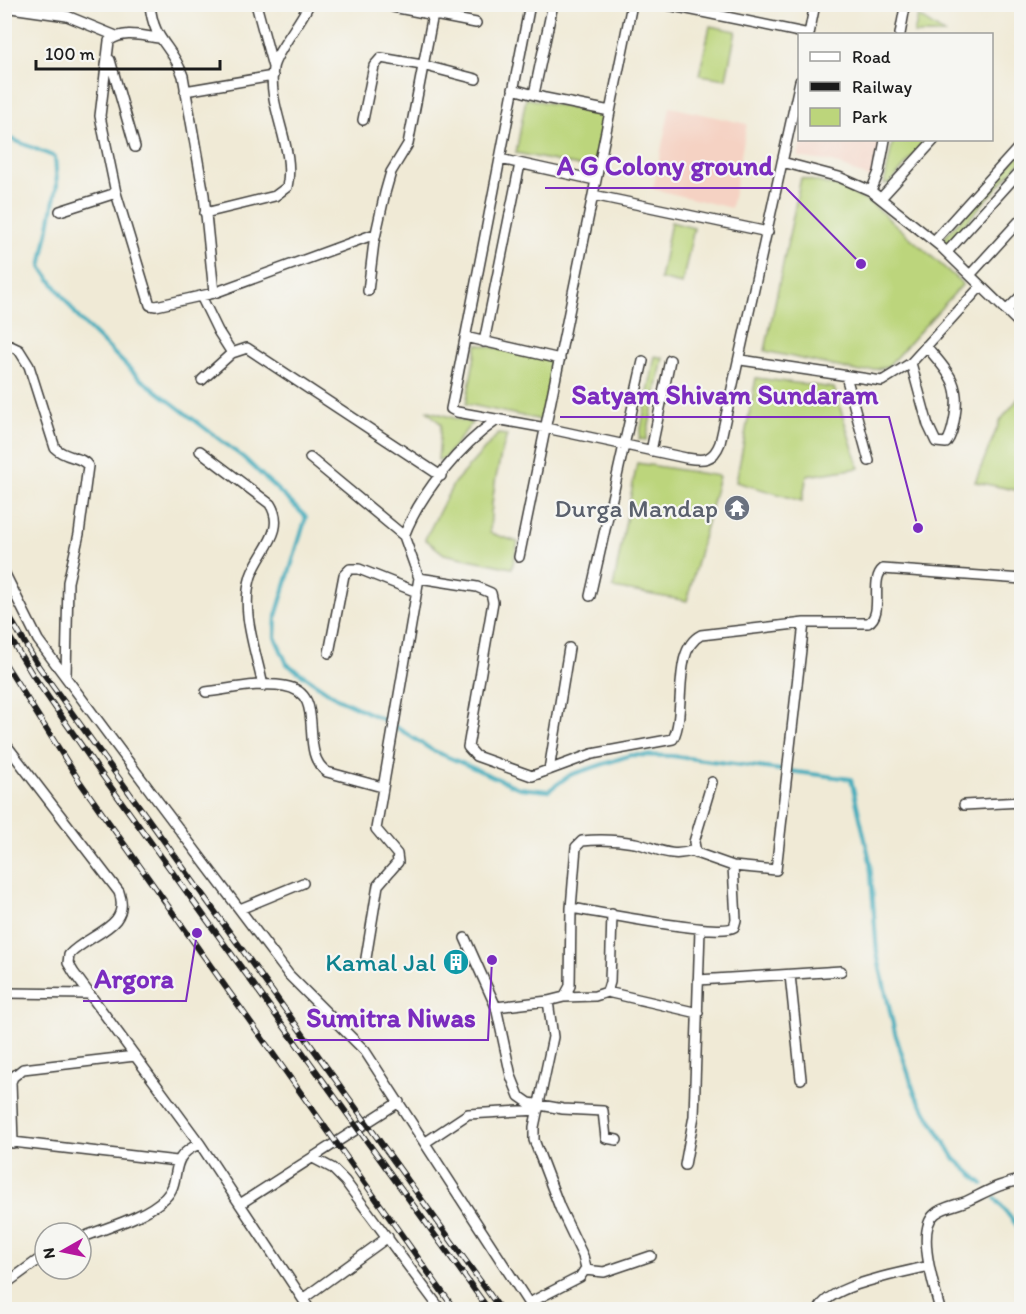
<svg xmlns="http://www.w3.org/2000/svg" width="1026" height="1314" font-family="Itim,sans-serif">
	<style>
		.built { fill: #f5d2c3 }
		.green { fill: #bcd57b; stroke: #6c784c; stroke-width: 1.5 }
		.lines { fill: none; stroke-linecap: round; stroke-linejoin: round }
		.stream { stroke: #3dabbb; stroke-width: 4 }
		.street-casing { stroke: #3c3b38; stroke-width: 12 }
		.street { stroke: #fff; stroke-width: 9 }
		.rail-casing { stroke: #1c1c1c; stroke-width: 6 }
		.rail { stroke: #f6f6f2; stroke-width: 4; stroke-dasharray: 11; stroke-linecap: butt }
		.labels { text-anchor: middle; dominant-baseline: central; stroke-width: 4.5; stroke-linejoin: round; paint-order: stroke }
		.worship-label { font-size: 26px; fill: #5b616d; stroke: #f6f6f2; text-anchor: end }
		.culture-label { font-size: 26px; fill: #0d838f; stroke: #f6f6f2; text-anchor: end }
		.leader { fill: none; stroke: #7b2cbf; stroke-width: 2 }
		.callout-dot { fill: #7b2cbf; stroke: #f6f6f2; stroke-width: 2 }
		.callout-label { font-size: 27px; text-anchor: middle; font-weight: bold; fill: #7b2cbf; stroke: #f6f6f2; stroke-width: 4.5; stroke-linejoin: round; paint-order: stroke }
	</style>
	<rect width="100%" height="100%" fill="#f6f6f2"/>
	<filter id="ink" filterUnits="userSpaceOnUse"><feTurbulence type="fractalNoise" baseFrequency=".0167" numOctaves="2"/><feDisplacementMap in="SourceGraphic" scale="12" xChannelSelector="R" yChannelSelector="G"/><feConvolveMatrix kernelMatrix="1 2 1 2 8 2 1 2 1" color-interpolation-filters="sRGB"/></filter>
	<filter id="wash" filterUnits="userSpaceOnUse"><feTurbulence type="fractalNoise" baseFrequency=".008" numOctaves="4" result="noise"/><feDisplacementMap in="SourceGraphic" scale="24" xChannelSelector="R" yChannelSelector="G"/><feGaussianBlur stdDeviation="1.35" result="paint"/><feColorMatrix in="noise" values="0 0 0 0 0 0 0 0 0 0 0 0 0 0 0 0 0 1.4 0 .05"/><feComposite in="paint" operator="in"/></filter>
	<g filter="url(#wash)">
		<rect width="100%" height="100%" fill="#f0ead6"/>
		<path class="built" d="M670,107l77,17 -16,84 -78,-19z
			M801,140h80l-7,40 -42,-18 -34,-5z"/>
		<path class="green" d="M918,16l27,18h-31z
			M710,26l26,5 -10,48 -27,-4z
			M526,98l80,18 -12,53 -78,-16z
			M893,140h34l-37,43 -6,1z
			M1019,154l2,7 -74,83 -5,-4z
			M801,178l39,9 32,17 91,80 -76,83 -26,5 -96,-21z
			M671,222l23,6 -12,56 -22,-5z
			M477,344l79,16 -10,61 -80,-17z
			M655,356l8,2 -17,82 -7,-1z
			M756,378l78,10 25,80 -52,8 -5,25 -66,-19z
			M1021,395v96l-46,-9 25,-61z
			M426,410l46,13 -28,36 -6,1 3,-36z
			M498,434l9,1c-11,33 -16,63 -17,98l28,9 -6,26 -68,-14 -19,-15 29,-56z
			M637,463l82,13 -32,125 -74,-13z"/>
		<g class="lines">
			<path class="stream" d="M4,136l51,21 2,28 -16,82 40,54 57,56 106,81 62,59 -30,99 -1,21 12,27 50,34 51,24 44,28 87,38 29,3 22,-16 61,-20 41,1 179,23 19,82 7,93 18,79 20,61 40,65 28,25
				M995,1198l27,34"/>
		</g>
	</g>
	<g filter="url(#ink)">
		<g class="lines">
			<g class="street-casing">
				<path id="street" d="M150,4c3,38 22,40 33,72l21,119 10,98
					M256,4l17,63
					M530,4l-72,371 -7,34 6,3 89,16 140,30c18,3 27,3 34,-15l80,-362
					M663,4l146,30
					M4,7l63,9 49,20
					M393,7l83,16
					M809,34l6,-30
					M900,34l5,-27
					M159,38c-17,-2 -35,-8 -50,3l-9,75 16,77 34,112 6,1 58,-13 161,-59
					M110,60l25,87
					M513,89l32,9 65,13
					M185,91l88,-15
					M534,94l19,-90
					M363,120l11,-54 7,-8 41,7 54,14
					M500,159l95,21
					M782,162l57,15 32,14 69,55 82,80
					M871,191l8,-19 6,-32
					M593,195l175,37
					M881,198l53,-58
					M60,211l56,-18
					M205,213l70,-17 12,-9c9,-39 -20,-79 -14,-119 2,-15 29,-47 36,-64
					M934,241l84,-93
					M947,252l75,-83
					M970,275l52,-57
					M368,291l6,-49 11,-49 6,-21 17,-28 27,-140
					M201,296l17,35 14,22
					M1006,311l16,-16
					M465,337l95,22
					M484,342l36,-178
					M4,343l15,7 10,16 26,82c11,11 27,8 33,18l-9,68 -11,48 -2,93
					M741,360l141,21 29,-18 70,-77
					M911,363l17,62 8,17 10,1c6,-7 7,-17 9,-27 6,-34 -8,-45 -29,-70
					M846,376l23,85
					M202,380l30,-27 15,-5 194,128
					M200,451l70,53c17,27 -10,46 -19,72 -11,35 5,75 12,110
					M651,451l19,-91
					M310,458l94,78
					M519,557l113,-553
					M4,572l34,68 119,160 132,175 76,76 168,259
					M419,578l58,9 14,6 2,9 -25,145 8,9 56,20 60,-22 81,-15c14,-26 -2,-89 28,-104l103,-12h64c17,-9 1,-43 15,-54l139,10
					M590,596l53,-235
					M329,653l15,-78 6,-6h9l58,23
					M206,692c25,-3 54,-10 78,-6 46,7 12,65 43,86l55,15
					M4,742l115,150c13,36 -30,41 -50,63l-1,8 6,10 126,171 110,166
					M549,770l20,-122
					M712,782l-18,60 2,11 37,13 43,4 28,-247
					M964,805l58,-3
					M571,908c27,4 148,29 163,19l2,-7 -3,-54
					M240,909l63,-26
					M465,938l31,69 15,69 8,20 10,7 34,6 40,2 3,27 11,2
					M366,958l12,-73 20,-23 -1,-8 -21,-25 43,-251 -15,-42c16,-42 56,-91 93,-116
					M790,975l11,104
					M698,980l143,-9
					M607,992l91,21
					M4,993l85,1
					M564,997l31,-1 12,-4 3,-10 2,-68
					M496,1007l52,-6
					M4,1141l173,20
					M426,1142l42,-28 70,-4
					M13,1143l-2,-61 2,-5 10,-8 112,-13
					M313,1158l19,10 13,13 96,129
					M685,1165l9,-49 6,-187
					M240,1204l159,-102
					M81,1238c26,-11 63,-20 84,-40 19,-18 0,-41 35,-54
					M585,1270l19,2 47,-16
					M4,1285l41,-30
					M304,1298l84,-61
					M529,1303l51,-26 6,-9 -3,-12 -23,-48 -26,-68v-13l19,-90 -5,-36 16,-4 6,-11 1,-78 5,-61 6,-6c17,-2 36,-1 53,2 22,5 36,16 59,7
					M819,1310c8,-25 87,-38 110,-44
					M940,1310c-5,-21 -25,-80 -5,-96 9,-8 24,-9 34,-14 19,-9 32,-17 53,-20"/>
			</g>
			<use href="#street" class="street"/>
			<g class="rail-casing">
				<path id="rail" d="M4,608l35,59 462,643
					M4,628l28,46 65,94 392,542
					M4,662l76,120 375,528"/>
			</g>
			<use href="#rail" class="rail"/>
		</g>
	</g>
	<defs>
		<g id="temple-disc" transform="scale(1.35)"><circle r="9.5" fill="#6b7280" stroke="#f6f6f2"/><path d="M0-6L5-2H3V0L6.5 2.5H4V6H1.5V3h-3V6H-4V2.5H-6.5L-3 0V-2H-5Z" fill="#fff"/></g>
		<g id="building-disc" transform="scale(1.35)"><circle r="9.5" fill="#0f9aa8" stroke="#f6f6f2"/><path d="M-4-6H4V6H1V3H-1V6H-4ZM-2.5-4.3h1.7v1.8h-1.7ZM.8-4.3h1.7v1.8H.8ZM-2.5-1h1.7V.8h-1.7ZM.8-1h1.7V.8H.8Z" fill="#fff"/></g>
	</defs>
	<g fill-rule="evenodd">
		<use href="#temple-disc" x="737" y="508"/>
		<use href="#building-disc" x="456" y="962"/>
	</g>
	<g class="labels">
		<g class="worship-label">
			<text x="718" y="508">Durga Mandap</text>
		</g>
		<g class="culture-label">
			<text x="436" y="962">Kamal Jal</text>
		</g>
	</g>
	<path class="leader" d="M861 264L786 188H545M918 528L889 417H560M197 933L186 1001H83M492 960L488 1040H294"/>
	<g class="callout-dot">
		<circle cx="861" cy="264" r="6"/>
		<circle cx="918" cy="528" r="6"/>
		<circle cx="197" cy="933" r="6"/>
		<circle cx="492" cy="960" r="6"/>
	</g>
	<g class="callout-label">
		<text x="665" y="175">A G Colony ground</text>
		<text x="725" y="404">Satyam Shivam Sundaram</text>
		<text x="134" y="988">Argora</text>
		<text x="391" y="1027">Sumitra Niwas</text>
	</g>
	<rect width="1026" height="1314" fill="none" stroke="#f6f6f2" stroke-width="24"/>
	<rect x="798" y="33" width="195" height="108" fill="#f6f6f2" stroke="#9f9f9c" stroke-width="1.5"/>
	<rect x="810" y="52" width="30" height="9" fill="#ffffff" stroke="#9f9f9c" stroke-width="1.5"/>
	<text x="852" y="63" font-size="18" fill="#1c1c1c">Road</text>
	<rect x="810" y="82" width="30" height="9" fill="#1c1c1c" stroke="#9f9f9c" stroke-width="1.5"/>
	<text x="852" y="93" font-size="18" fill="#1c1c1c">Railway</text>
	<rect x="810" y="108" width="30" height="18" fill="#bcd57b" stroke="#9f9f9c" stroke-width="1.5"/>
	<text x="852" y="123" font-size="18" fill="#1c1c1c">Park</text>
	<g transform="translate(63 1251) rotate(261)"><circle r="28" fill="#f6f6f2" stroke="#9f9f9c" stroke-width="1.5"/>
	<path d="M0-4.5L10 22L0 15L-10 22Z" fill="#b5179e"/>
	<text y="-9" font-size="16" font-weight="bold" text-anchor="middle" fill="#1c1c1c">N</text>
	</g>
	<path d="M36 60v9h184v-9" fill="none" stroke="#1c1c1c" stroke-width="3"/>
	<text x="45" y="60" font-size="18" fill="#1c1c1c" stroke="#f6f6f2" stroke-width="4.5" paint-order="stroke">100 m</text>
</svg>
